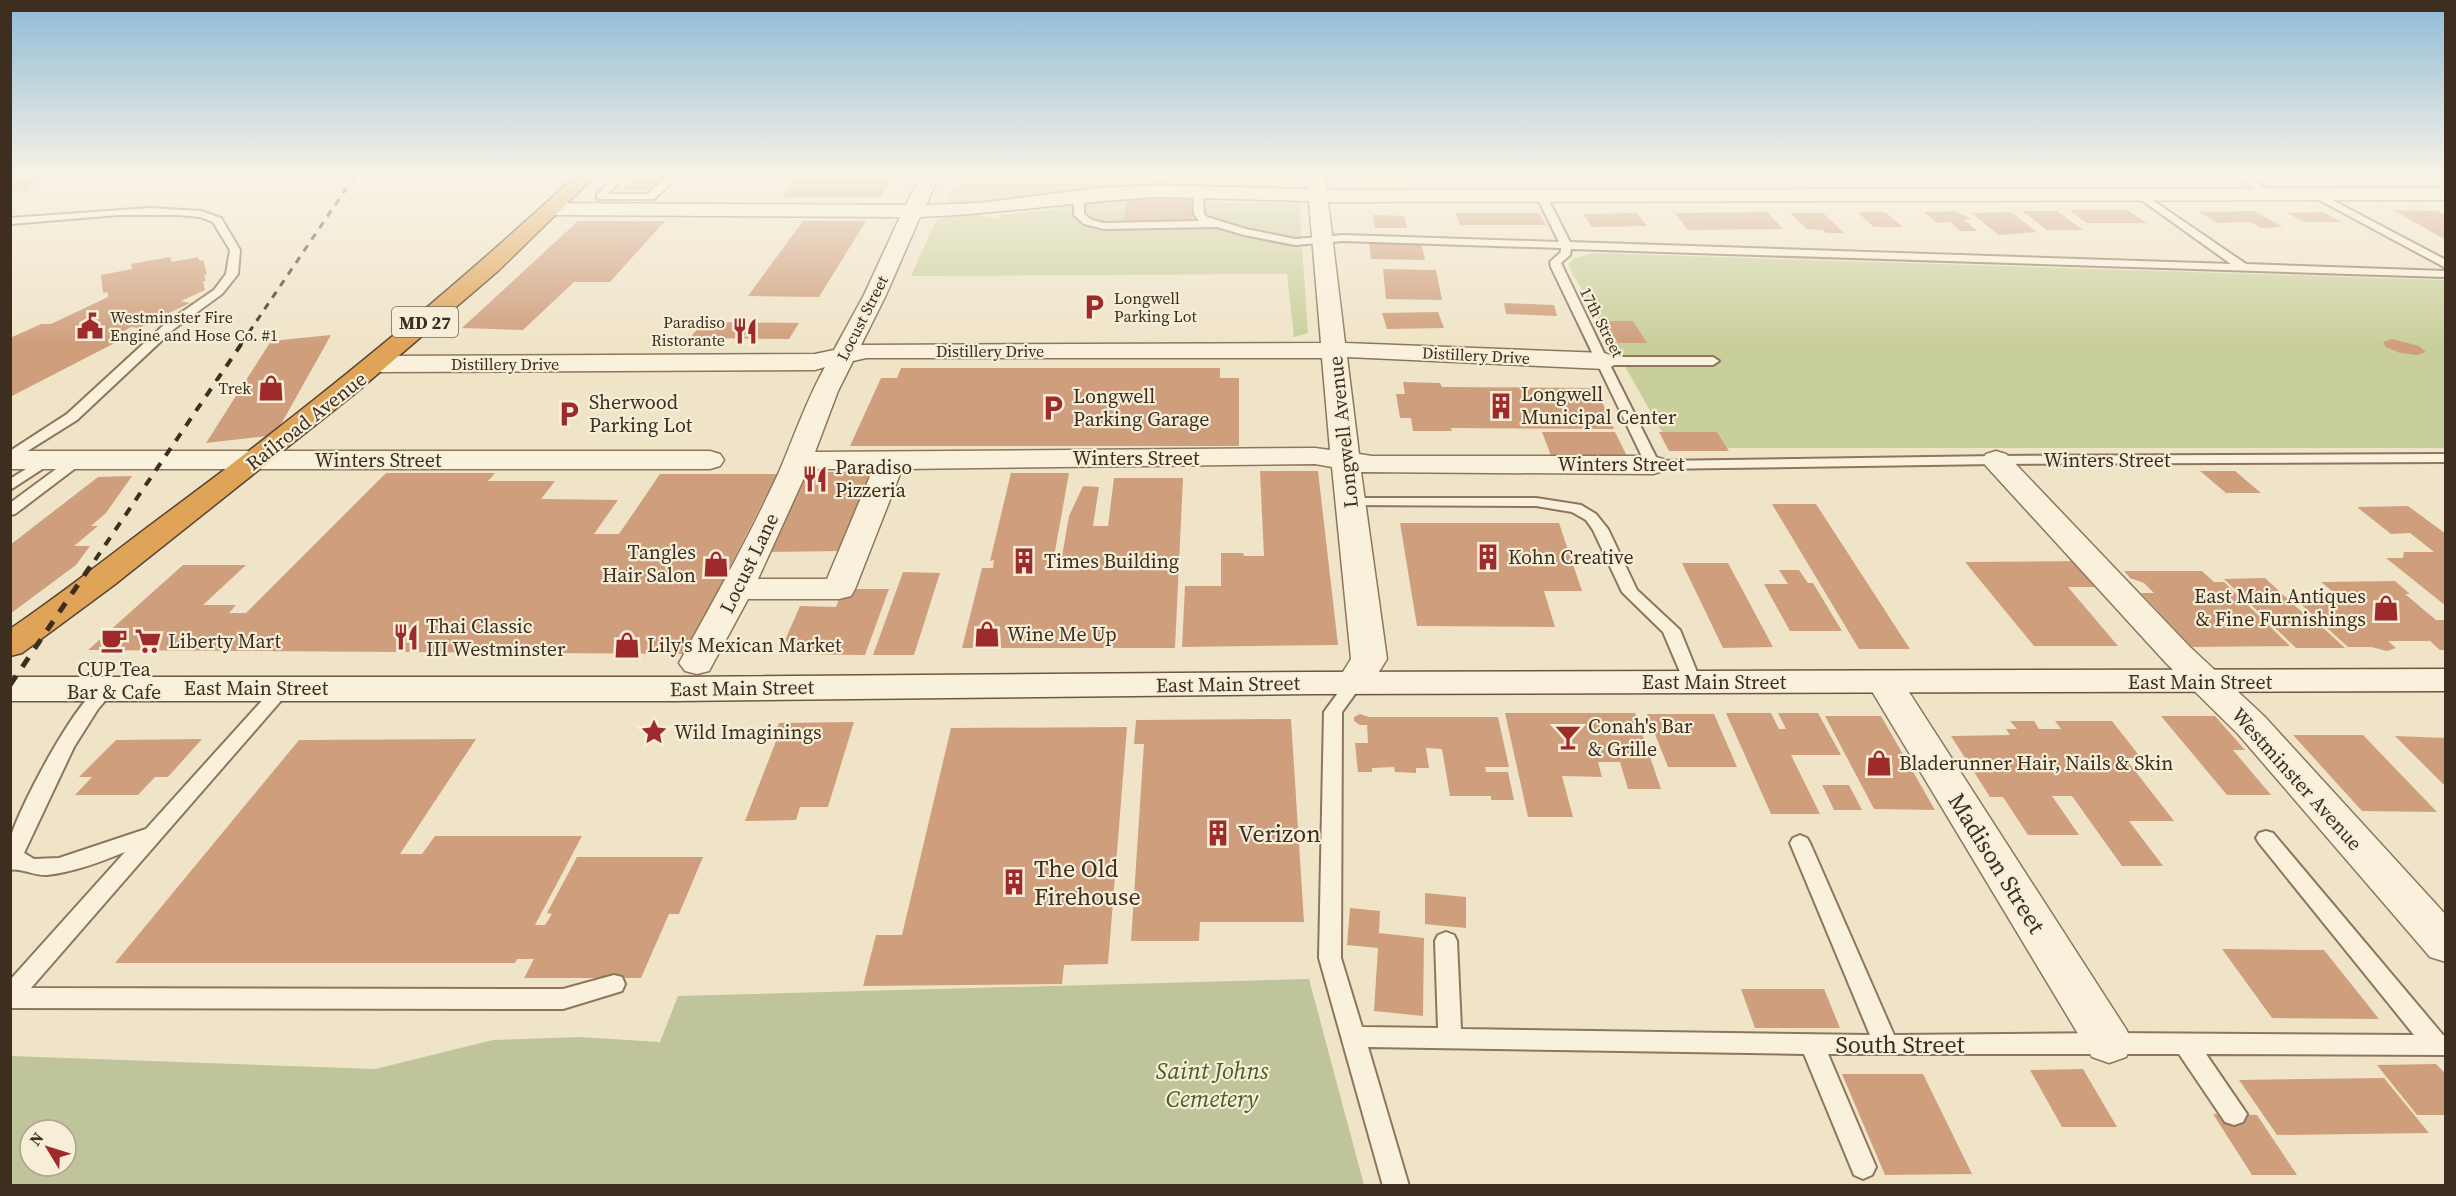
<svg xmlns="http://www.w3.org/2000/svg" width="2456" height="1196" font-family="'Source Serif 4',serif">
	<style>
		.green { fill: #c9cf9b }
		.cemetery { fill: #bfc49a; fill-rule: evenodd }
		.building { fill: #cf9f7d }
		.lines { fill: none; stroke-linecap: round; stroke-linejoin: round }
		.lane-casing { stroke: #8d765c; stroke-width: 4 }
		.street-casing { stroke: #8d765c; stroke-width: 3 }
		.secondary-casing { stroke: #6f573f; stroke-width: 3 }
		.highway-casing { stroke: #5b4430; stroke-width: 3 }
		.lane { fill: #faf1dc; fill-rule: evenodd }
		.street { fill: #faf1dc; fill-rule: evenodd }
		.secondary { fill: #faf1dc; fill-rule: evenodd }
		.highway { fill: #e0a458; fill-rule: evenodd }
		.rail-far2 { stroke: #3d2e20; stroke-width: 3; stroke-dasharray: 7 7; stroke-linecap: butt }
		.rail-far1 { stroke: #3d2e20; stroke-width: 4; stroke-dasharray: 9 9; stroke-linecap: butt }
		.rail { stroke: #3d2e20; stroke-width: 5; stroke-dasharray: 11 11; stroke-linecap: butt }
		.labels { text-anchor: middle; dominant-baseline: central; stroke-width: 4.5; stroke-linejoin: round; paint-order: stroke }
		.far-poi-label { font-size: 16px; fill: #3d2e20; stroke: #f7eed8; text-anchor: start }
		.far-street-label { font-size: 16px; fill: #3d2e20; stroke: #f7eed8 }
		.shield { fill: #f7eed8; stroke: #756857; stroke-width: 1.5 }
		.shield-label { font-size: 18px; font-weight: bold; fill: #3d2e20 }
		.poi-label { font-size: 20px; fill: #3d2e20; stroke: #f7eed8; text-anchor: start }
		.street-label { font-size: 20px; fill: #3d2e20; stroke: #f7eed8 }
		.near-poi-label { font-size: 24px; fill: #3d2e20; stroke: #f7eed8; text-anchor: start }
		.near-street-label { font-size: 24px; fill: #3d2e20; stroke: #f7eed8 }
		.near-park-label { font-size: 24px; font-style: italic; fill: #4d5a26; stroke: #f7eed8 }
	</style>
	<rect width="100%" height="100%" fill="#f0e4c8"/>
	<path class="green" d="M957,177h339v6h-165l-12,4 -124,12v3l-15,13 16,4 5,-4 57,-6 -3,-5 72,-6 -4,24h68l3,-24 23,5h72v-5l10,2 9,133 -14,4 -7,-63 -376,2 25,-55 9,-4 8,-12 -5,-4z
		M1592,253l853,27v168h-718l-10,-16h-55l-94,-167 5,-6z"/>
	<path class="cemetery" d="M1309,979l55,206h-1353v-129l364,13 118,-29 86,-3 81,5 18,-46zM30,1130h36v36h-36z"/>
	<path class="building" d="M10,177h35l-18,14 -17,1z
		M635,177h29l-13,13h-29z
		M798,177h95l-12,20h-99z
		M1358,177h46l1,4h-46z
		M1127,198h67l-2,24h-69z
		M2069,210h58l20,13h-60z
		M2393,210l44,1 9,4v25z
		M1955,211l17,8 -8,1 14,11h-18l-10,-9 -13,1 -13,-11z
		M2022,211h35l26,19h-36z
		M2254,211l29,16 -23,1 -9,-6 -33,1 -19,-11z
		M1767,212l16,17 -95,1 -13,-17z
		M1857,212h28l18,15h-29z
		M2011,212l26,20 -38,3 -28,-22z
		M2323,212l19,10h-38l-17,-9z
		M1456,213h83l7,12h-86z
		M1637,213l10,13 -55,1 -9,-13z
		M1790,213h33l21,20h-18l-3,-3 -16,-1z
		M1373,215l31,1 3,12h-32z
		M578,221h87l-55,61h-36l-51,48 -61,-2z
		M803,221h63l-47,76 -71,-1z
		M1369,242h52l4,18 -54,-1z
		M170,257l2,5 26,-5 2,4 3,-1 4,14 -3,1 2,6h-3l2,9 -24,11 9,2 -21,10 -10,-1 -6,4 9,1 -23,11 -8,-1 -7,4 12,1 -126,65v-59l31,-14h10l57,-27v-5l-5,1 -2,-18 31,-6 -1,-5z
		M1383,269l53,1 6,30 -56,-1z
		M1504,303l50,2 3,11 -51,-2z
		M1438,312l6,16 -57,1 -5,-16z
		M1605,321h28l14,22h-29z
		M703,322l96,1 -10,16 -99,-1z
		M331,335l-56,100 -69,8 65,-102z
		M2392,339l27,7 7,6 -9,3 -17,-2 -14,-6 -3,-5z
		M901,368h319v10h19v68h-389l31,-68h16z
		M1403,382l37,1 2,4 154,1 18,41 -163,-1 1,3h-39l-2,-13h-11l-4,-24h9z
		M1542,432h73l13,26h-76z
		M1659,432h58l12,19h-60z
		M1260,471h58l20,174 -156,2 3,-61h36v-33h22l1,3h20z
		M2200,471h35l26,22h-35z
		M804,472h70l-31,79 -77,1z
		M386,473h109l-7,8h67l-14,18 77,1 -24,34h25l41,-60h117l-91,180 -598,-4 95,-85h63l-43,40h33l-7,8h17z
		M1011,473h58l-17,95h8l9,-52 14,-30 16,1 -6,39h15l6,-48h69l-8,170h-213l20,-80h11l1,-8 -4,1z
		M132,476l-26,37 -15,13h7l-24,20h16l-14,19 -66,49v-69l88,-68z
		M1772,504h44l94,145h-51z
		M2408,506l38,28v72l-60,-48h17l1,-6h30l-24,-19 -19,1 -34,-27z
		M1400,523h159l23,68h-38l11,36 -138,-1z
		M2081,561l23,26h-36l50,59h-84l-69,-84z
		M1682,563h46l45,84 -50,1z
		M1779,570h20l9,13h5l29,48h-52l-26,-47h24z
		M2124,571h78l12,11h10l66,64 -98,1 -51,-54h13l-10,-10 -14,-5z
		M903,572l37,1 -26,82h-41z
		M2265,578l39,36h4l37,34h-49l-72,-69z
		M2395,581l15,13h-5l31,26h10v30h-6l-10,-9h-42l8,7 -9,3 -16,-4h-23l-55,-50 45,-1 -17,-14z
		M843,589h46l-24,66 -86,-1 21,-48 36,1z
		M1505,713h130l26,76h-33l-8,-27h-22l4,15 -40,-1 11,41h-45z
		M1726,713h45l8,16h7l-8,-16h40l23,42h-50l29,59h-49z
		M1360,714l9,3h129l11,50h-24l1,5h22l6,28h-23v-4h-41l-8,-47 -16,-1 3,20h-13v5l-21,-1 -1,-5 -22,1v4h-14l-3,-29h13l-1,-18h-7l-6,-4v-4z
		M1647,714h67l23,53h-69z
		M1825,716h56l54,94 -61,-1z
		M2161,716h54l30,34h-12l38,45h-44z
		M1291,719l13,203h-104l-1,19h-68l13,-197h-10l2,-24z
		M2010,721h24l5,8h22l-6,-8h57l29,37h-16l49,63h-45l34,45h-41l-50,-70h-20l27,39h-51l-25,-38h-13l-39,-61 59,-1 -4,-6h11z
		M854,722l-26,85h-28l-4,13 -51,1 33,-85h-4l5,-13z
		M1127,727l-19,237 -44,1 -2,19 -199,2 13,-51h26l49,-207z
		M2293,735h70l74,77 -75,-1z
		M2395,736l51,2v49z
		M202,739l-34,38h-13l-17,18h-63l17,-18h-13l37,-37z
		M476,739l-76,115h22l13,-18h147l-47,89h10l7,-11 -5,-1 30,-56h126l-24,57h-10l-28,64h-117l10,-19h-17l-2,4h-400l184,-223z
		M1822,785h27l13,25h-28z
		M1425,893l41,4v31l-41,-4z
		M1350,908l30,3 -1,22 45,5 -1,78 -49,-5 4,-63 -31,-3z
		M2222,949l102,1 55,69 -107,-1z
		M1741,989h83l16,39h-85z
		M2436,1064l10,10v41h-29l-40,-50z
		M2083,1069l34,58h-55l-32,-57z
		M1842,1074h81l49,100 -87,1z
		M2384,1078l45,55 -152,2 -38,-55z
		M2213,1114l44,1 40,60h-45z"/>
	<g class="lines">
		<g class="lane-casing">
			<path id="lane" d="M615,177h10l-17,17h40l18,-17h11l-23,22h-57v-4z
				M2235,177h12l28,17 -8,2z
				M1198,189l5,3 1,22 3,3 39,12 49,10 48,-4 216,7 -22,-45 5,-3 5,3 23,45 661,22 -95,-68 -2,-2 5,-3 107,73 200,7v6l-875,-28 -1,6 -9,8 45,94h107l6,4 -6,4h-103l48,96 338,-5 450,-2v8l-450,2 -343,5 -7,-4 -95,-198 -1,-5 11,-10v-4l-218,-7 -48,4 -51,-10 -27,-8 -113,2 -20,-5 -10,-9v-19l5,-3 5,3v18l8,6 12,3 95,-2 -5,-7 -1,-22z
				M2315,191l131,69v8l-134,-72 -2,-2z
				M149,208l52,3 20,7 19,32 -2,24 -16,20 -48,35 -97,91 -67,42v-11l57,-37 99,-91 48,-33 12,-16 4,-24 -17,-28 -13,-5 -22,-2h-60l-108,9v-6z
				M45,457l7,4 -2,3 -40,26v-11z
				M76,457l7,4 -2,3 -66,50 -5,1v-12l61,-45z
				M1350,498h186l45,7 15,9 12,15 29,61 43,40 21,52 -3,4h-12l-23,-54 -41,-40 -29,-62 -7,-10 -14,-8 -36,-6 -191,-1 -2,-3z
				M1354,677l6,2 3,4 -21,29 -1,246 21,69 76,1 -3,-87 3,-6 8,-3 8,3 3,6 4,88 409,6 -80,-192 3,-5 7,-3 7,3 3,5 84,192 215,-2 305,2 -155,-192 -3,-5 3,-5 7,-2 7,2 170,202h3v20l-240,-1 41,60 -4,8 -9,3 -9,-3 -46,-68h-351l48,113 -4,8 -9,4 -9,-4 -50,-121 -436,-7 41,139h-26l-64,-228 5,-246 24,-33z
				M107,682l6,2 3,4 -18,21 -24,38 -50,106 10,6 25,-1 87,-29 131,-145h12l3,4 -261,300 532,1 51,-14 8,2 3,7 -3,7 -59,18 -553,-1v-28l115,-128c-25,10 -51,20 -78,23 -12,1 -28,-8 -37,-5 0,-10 -2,-23 1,-33 7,-28 70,-148 96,-155z"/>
		</g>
		<g class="street-casing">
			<path id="street" d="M920,177h19l-13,28 54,-2 117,-15 62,-3 149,4 -2,-12h20l1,13h11l1108,-2v12l-1118,2 17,141 259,10 9,3 4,5 -4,5 -9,3 -257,-12 12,97 13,2h281l10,3 4,6 -4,6 -10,3 -292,-2 26,187 -20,32 -13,3 -13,-3 -5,-8 15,-24 -19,-192 -17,-3 -413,5 -47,120 -4,7 -12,3h-91l-39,72 -12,3 -12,-3 -6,-8c35,-63 70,-126 100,-191 15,-35 27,-71 46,-105l-10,3 -438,2 -9,-3 -4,-5 4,-5 9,-3 438,-2 19,-4 30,-55 36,-78 -348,-2 -7,-2 -3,-4 3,-4 7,-2 354,2zM1159,197l150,4 12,142 -460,2 25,-50 34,-78c80,-3 159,-16 239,-20zM866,358h456l8,92 -15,-2 -500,4 23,-61 15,-30zM808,469h65l-46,110h-69z
				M10,451h700l10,3 4,6 -4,6 -10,3h-700z
				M1996,451l10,3 184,193 74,69 182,199v47l-16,-5 -192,-223 -72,-71 -180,-197 -4,-6 4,-6z
				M1885,672l13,3 228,354 7,14 -7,14 -17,6 -17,-6 -225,-374 5,-8z"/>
		</g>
		<g class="secondary-casing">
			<path id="secondary" d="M2446,669v22l-1136,3 -635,7h-665v-24h665l635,-5z"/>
		</g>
		<g class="highway-casing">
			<path id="highway" d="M574,177h20l-95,93 -146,125 -239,190 -92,68 -12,3v-27c53,-36 103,-76 154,-114 143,-106 280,-217 410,-338z"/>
		</g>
		<use href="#lane" class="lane"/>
		<use href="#street" class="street"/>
		<use href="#secondary" class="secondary"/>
		<use href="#highway" class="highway"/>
		<path class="rail-far2" d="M415,180l1,-3
			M241,344l113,-167"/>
		<path class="rail-far1" d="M95,560l147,-217"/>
		<path class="rail" d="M10,685l86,-127"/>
	</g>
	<linearGradient id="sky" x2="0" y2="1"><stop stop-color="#8fbad6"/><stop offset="0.51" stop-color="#f8f3e6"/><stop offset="1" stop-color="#f8f3e6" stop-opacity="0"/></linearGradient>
	<rect width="2456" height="344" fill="url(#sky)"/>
	<defs>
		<g id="parking-bare" transform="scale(2.07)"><path d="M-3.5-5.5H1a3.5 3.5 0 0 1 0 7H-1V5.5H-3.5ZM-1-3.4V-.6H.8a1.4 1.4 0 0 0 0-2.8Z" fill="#9e2a2b" stroke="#f7eed8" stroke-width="2.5" paint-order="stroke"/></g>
		<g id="civic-bare" transform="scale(2.07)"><path d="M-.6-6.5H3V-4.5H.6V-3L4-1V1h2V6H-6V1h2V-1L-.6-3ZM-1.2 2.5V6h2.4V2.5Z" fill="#9e2a2b" stroke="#f7eed8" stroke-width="2.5" paint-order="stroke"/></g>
		<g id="restaurant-bare" transform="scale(2.07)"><path d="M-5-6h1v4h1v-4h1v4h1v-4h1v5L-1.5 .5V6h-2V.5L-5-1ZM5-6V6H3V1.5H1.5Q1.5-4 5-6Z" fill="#9e2a2b" stroke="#f7eed8" stroke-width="2.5" paint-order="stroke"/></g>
		<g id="shop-bare" transform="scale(2.07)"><path d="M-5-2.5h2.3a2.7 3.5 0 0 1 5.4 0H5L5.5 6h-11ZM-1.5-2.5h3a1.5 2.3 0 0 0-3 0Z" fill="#9e2a2b" stroke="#f7eed8" stroke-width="2.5" paint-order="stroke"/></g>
		<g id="building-bare" transform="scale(2.07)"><path d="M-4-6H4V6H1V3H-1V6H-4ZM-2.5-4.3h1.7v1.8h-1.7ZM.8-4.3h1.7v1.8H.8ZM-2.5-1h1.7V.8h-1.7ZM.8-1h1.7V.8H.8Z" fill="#9e2a2b" stroke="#f7eed8" stroke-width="2.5" paint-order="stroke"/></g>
		<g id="cafe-bare" transform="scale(2.07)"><path d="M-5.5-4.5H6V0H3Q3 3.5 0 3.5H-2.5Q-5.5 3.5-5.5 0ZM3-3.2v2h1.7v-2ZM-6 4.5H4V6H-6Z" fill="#9e2a2b" stroke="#f7eed8" stroke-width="2.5" paint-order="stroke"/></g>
		<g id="supermarket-bare" transform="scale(2.07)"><path d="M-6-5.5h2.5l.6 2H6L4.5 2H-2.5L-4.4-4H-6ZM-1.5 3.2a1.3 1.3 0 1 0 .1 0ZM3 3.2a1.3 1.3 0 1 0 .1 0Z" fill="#9e2a2b" stroke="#f7eed8" stroke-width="2.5" paint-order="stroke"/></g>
		<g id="sight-bare" transform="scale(2.07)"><path d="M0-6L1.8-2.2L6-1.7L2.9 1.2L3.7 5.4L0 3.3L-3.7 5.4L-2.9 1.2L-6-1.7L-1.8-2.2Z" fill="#9e2a2b" stroke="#f7eed8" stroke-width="2.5" paint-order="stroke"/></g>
		<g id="bar-bare" transform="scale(2.07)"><path d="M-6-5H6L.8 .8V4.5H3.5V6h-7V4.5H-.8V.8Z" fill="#9e2a2b" stroke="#f7eed8" stroke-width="2.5" paint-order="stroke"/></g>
	</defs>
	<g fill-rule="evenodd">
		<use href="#parking-bare" x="1094" y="307"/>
		<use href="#civic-bare" x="90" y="326"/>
		<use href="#restaurant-bare" x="745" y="331"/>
		<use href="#shop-bare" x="271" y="388"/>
		<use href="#building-bare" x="1501" y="406"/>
		<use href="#parking-bare" x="1053" y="408"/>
		<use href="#parking-bare" x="569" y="414"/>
		<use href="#restaurant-bare" x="815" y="479"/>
		<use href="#building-bare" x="1488" y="557"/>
		<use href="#building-bare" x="1024" y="561"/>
		<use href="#shop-bare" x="716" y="564"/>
		<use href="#shop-bare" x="2386" y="608"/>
		<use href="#shop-bare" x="987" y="634"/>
		<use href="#restaurant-bare" x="406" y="637"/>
		<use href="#cafe-bare" x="114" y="640"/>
		<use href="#supermarket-bare" x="148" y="641"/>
		<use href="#shop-bare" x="627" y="645"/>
		<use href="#sight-bare" x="654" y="732"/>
		<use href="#bar-bare" x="1568" y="737"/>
		<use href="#shop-bare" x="1879" y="763"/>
		<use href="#building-bare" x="1218" y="833"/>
		<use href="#building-bare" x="1014" y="882"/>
	</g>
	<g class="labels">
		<g class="far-poi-label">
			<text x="1114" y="298">Longwell<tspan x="1114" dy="18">Parking Lot</tspan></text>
			<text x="110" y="317">Westminster Fire<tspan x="110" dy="18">Engine and Hose Co. #1</tspan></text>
			<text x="725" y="322" text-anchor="end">Paradiso<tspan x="725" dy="18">Ristorante</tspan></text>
			<text x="251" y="388" text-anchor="end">Trek</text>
		</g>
		<g class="far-street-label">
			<text transform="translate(862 318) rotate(-63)">Locust Street</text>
			<text transform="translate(1602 322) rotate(63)">17th Street</text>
			<text x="990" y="351">Distillery Drive</text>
			<text transform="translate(1476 355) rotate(3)">Distillery Drive</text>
			<text x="505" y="364">Distillery Drive</text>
		</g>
		<rect class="shield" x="392" y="307" width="66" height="30" rx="4.5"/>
		<g class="shield-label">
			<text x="425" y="322">MD 27</text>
		</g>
		<g class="poi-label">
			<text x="1521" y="394">Longwell<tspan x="1521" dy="23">Municipal Center</tspan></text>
			<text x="1073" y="396">Longwell<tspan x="1073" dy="23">Parking Garage</tspan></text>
			<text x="589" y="402">Sherwood<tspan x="589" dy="23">Parking Lot</tspan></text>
			<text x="835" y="467">Paradiso<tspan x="835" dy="23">Pizzeria</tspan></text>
			<text x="696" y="552" text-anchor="end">Tangles<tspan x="696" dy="23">Hair Salon</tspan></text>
			<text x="1508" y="557">Kohn Creative</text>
			<text x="1044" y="561">Times Building</text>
			<text x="2366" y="596" text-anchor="end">East Main Antiques<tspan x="2366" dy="23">&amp; Fine Furnishings</tspan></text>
			<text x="426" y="626">Thai Classic<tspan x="426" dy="23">III Westminster</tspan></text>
			<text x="1007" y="634">Wine Me Up</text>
			<text x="168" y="641">Liberty Mart</text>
			<text x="647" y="645">Lily's Mexican Market</text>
			<text x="114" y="669" text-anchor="middle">CUP Tea<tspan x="114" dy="23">Bar &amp; Cafe</tspan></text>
			<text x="1588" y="726">Conah's Bar<tspan x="1588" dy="23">&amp; Grille</tspan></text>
			<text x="674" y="732">Wild Imaginings</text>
			<text x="1899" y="763">Bladerunner Hair, Nails &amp; Skin</text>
		</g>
		<g class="street-label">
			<text transform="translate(306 421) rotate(-38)">Railroad Avenue</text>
			<text transform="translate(1343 432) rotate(-96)">Longwell Avenue</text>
			<text x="1136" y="458">Winters Street</text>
			<text x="378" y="460">Winters Street</text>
			<text x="2107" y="460">Winters Street</text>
			<text x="1621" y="464">Winters Street</text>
			<text transform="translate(749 563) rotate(-64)">Locust Lane</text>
			<text x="1714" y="682">East Main Street</text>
			<text x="2200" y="682">East Main Street</text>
			<text transform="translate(1228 684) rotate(-1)">East Main Street</text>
			<text x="256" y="688">East Main Street</text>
			<text transform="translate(742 688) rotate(-1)">East Main Street</text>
			<text transform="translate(2297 779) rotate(48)">Westminster Avenue</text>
		</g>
		<g class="near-poi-label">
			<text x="1238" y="833">Verizon</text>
			<text x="1034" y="868">The Old<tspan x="1034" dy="28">Firehouse</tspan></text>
		</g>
		<g class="near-street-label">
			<text transform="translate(1997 863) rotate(58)">Madison Street</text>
			<text x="1900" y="1044">South Street</text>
		</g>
		<g class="near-park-label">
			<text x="1212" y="1070">Saint Johns<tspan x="1212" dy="28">Cemetery</tspan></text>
		</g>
	</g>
	<rect width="2456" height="1196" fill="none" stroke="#3d2e20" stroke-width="24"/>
	<g transform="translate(48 1148) rotate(308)"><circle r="28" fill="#f7eed8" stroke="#ada18e" stroke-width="1.5"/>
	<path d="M0-4.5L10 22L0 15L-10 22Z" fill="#9e2a2b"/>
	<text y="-9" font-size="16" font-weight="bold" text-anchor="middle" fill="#3d2e20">N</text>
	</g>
</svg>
